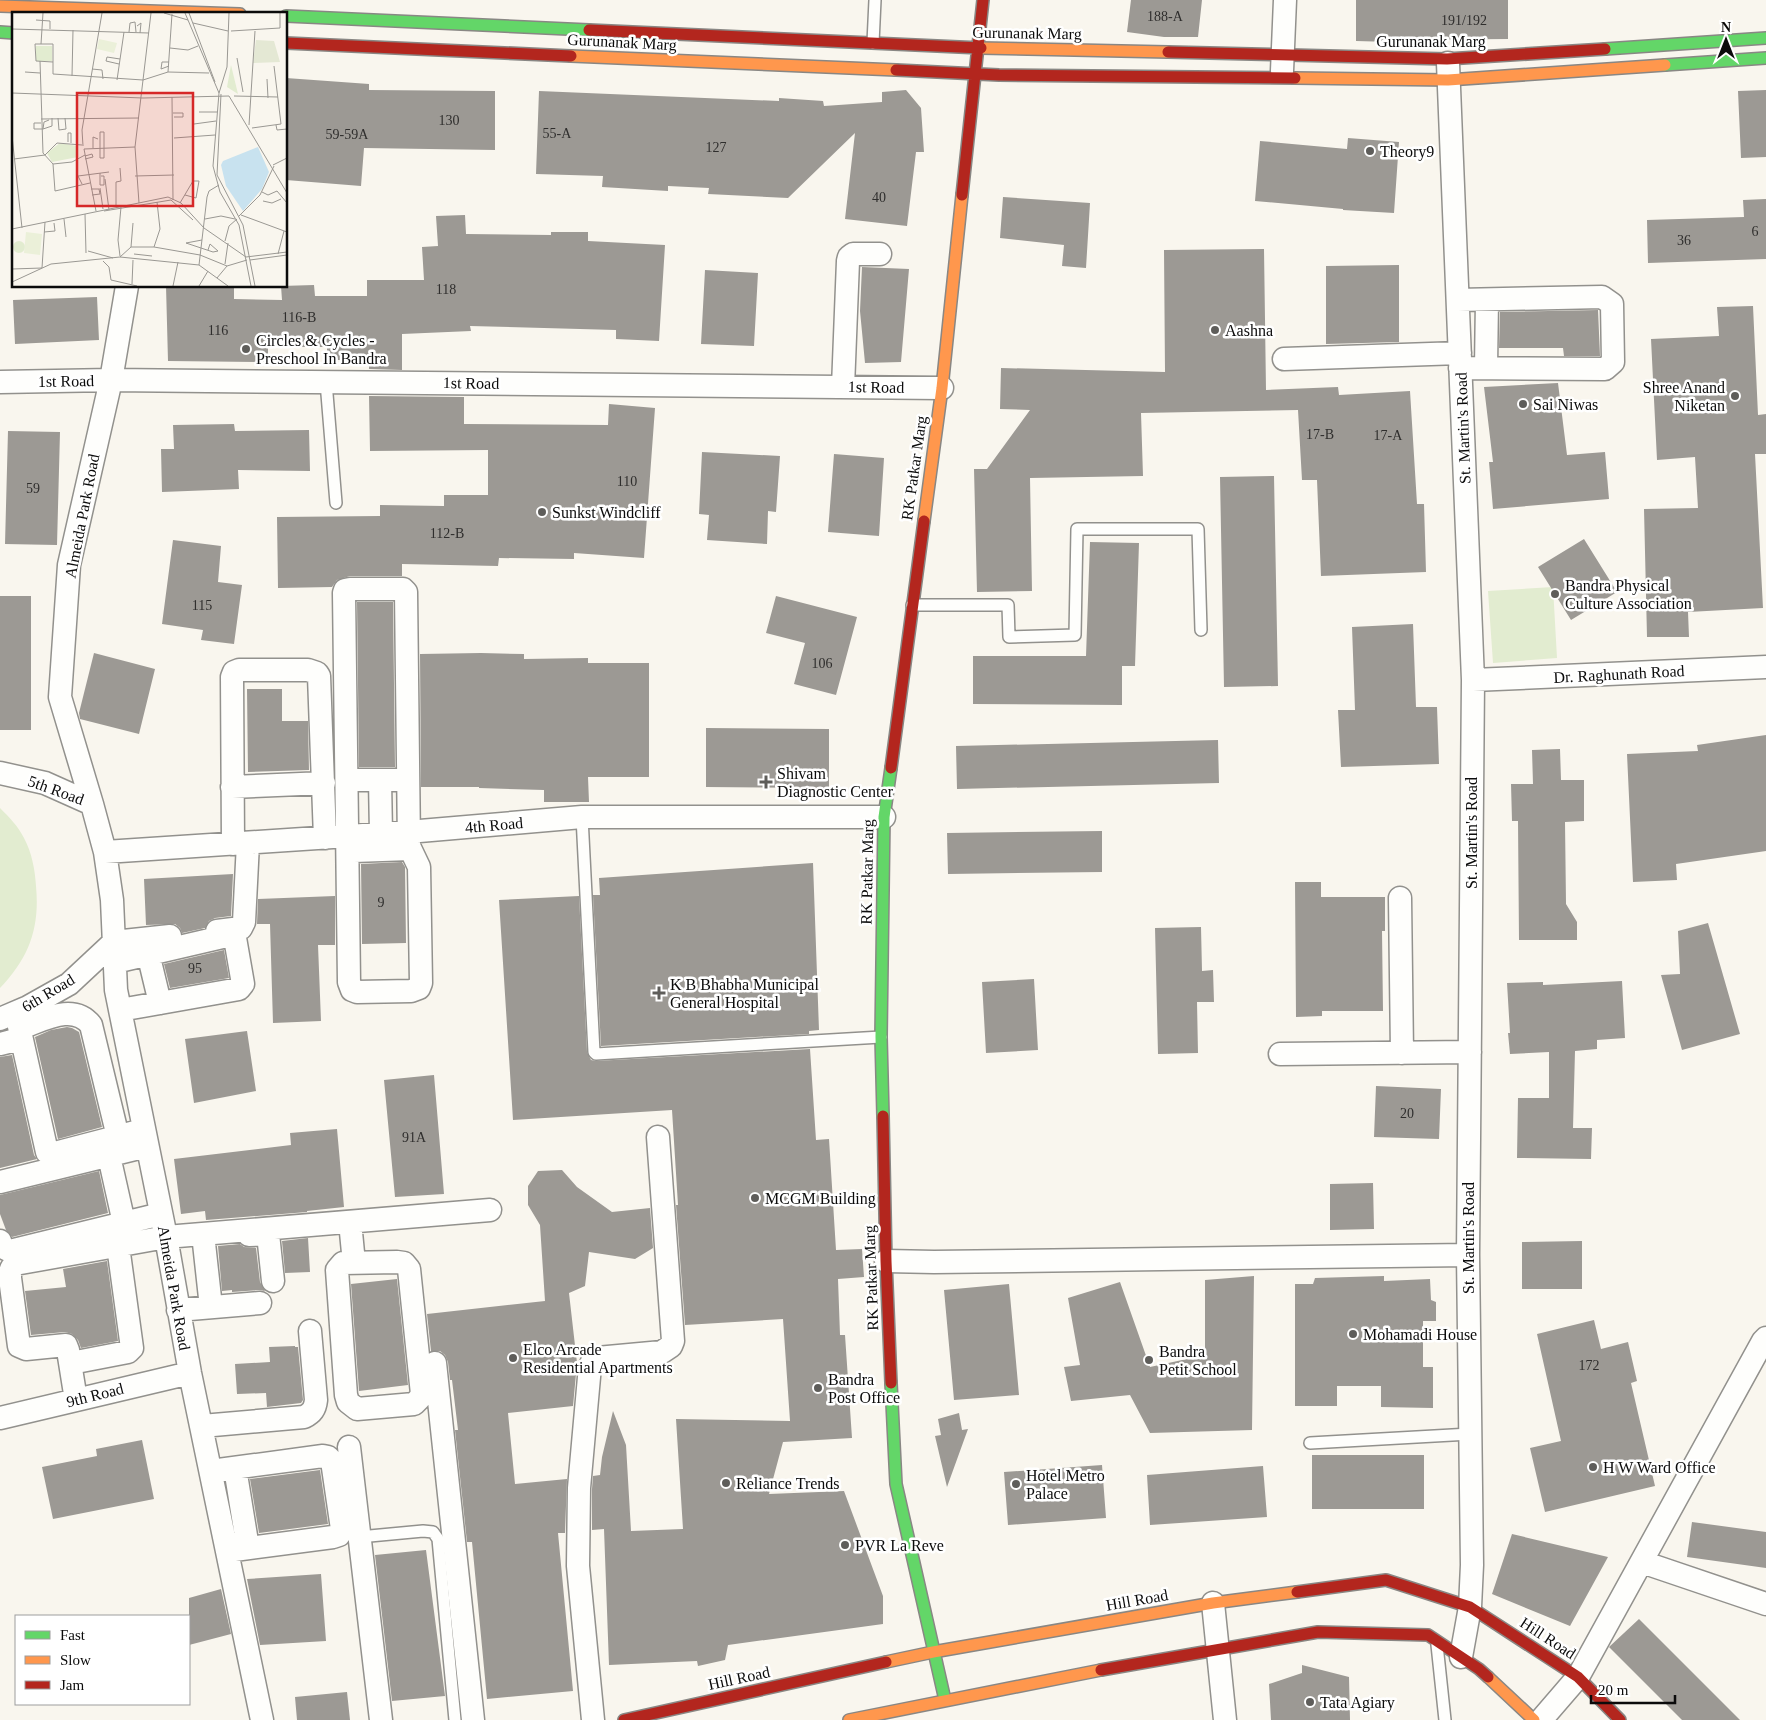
<svg xmlns="http://www.w3.org/2000/svg" width="1766" height="1720" font-family="Georgia,serif">
	<style>
		.green { fill: #e2ecd0 }
		.building { fill: #9c9994 }
		.lines { fill: none; stroke-linecap: round; stroke-linejoin: round }
		.lane-casing { stroke: #92918d; stroke-width: 14 }
		.street-casing { stroke: #92918d; stroke-width: 25 }
		.fast-casing { stroke: #898784; stroke-width: 14 }
		.slow-casing { stroke: #898784; stroke-width: 14 }
		.jam-casing { stroke: #898784; stroke-width: 14 }
		.lane { stroke: #fefefc; stroke-width: 11 }
		.street { stroke: #fefefc; stroke-width: 22 }
		.fast { stroke: #63d668; stroke-width: 11 }
		.slow { stroke: #ff974d; stroke-width: 11 }
		.jam { stroke: #b3261e; stroke-width: 11 }
		.poi-dot { fill: #5e5d5a; stroke: #fff; stroke-width: 2 }
		.labels { text-anchor: middle; dominant-baseline: central; stroke-width: 5; stroke-linejoin: round; paint-order: stroke }
		.number-label { font-size: 14px; fill: #2f2e2d }
		.street-label { font-size: 16px; fill: #0b0b0b; stroke: #fff }
		.poi-label { font-size: 16px; fill: #0b0b0b; stroke: #fff; text-anchor: start }
		.inset-road { fill: none; stroke: #9a9893; stroke-width: 1 }
		.view { fill: #d62828; fill-opacity: 0.15; stroke: #d62828; stroke-width: 2.5 }
		.inset-edge { fill: none; stroke: #0b0b0b; stroke-width: 2.5 }
	</style>
	<rect width="100%" height="100%" fill="#f9f6ee"/>
	<path class="green" d="M1553,587l4,71 -64,5 -5,-72z
		M0,808c9,9 18,18 24,30 8,15 11,32 12,48 4,42 -7,72 -36,102z"/>
	<path class="building" d="M1131,0h71l-4,37h-34l-37,-5z
		M1356,0h152v39l-117,1v2l-35,-1z
		M286,78l83,6v6l126,1v59l-131,-2 -3,38 -75,-6z
		M906,90l15,18 3,44h-8l-9,74 -62,-7 10,-86 -67,65 -80,-4 1,-6 -41,-2v5l-66,-4 1,-11 -67,-2 3,-83 240,10v-3l44,3 1,5 58,-4v-10z
		M1766,90v67l-25,1 -3,-67z
		M1348,138l51,4 -5,71 -51,-3v-1l-88,-8 5,-60 87,8z
		M1003,197l87,6 -4,65 -24,-2 2,-21 -64,-7z
		M1766,199v60l-118,4 -1,-43 97,-3 -1,-17z
		M465,215l1,19 85,1v-3h37v9l77,4 -6,96 -43,-2v-9l-146,-4 1,5 -69,3v36l-33,-1v-9h-42v-13h-59v15l-100,-1 -2,-75h68v13l48,1 -1,-14 33,-1 1,11h52v-16h57l-2,-33 16,-1 -2,-30z
		M1264,249l2,141 72,-3 1,8 71,-4 7,113h7l2,68 -105,4 -4,-96h-15l-4,-70 -157,3 2,63 -113,2 2,113 -55,1 -3,-123h13l43,-59 -30,-1 1,-41 164,4 -1,-122z
		M1399,265v77l-73,2v-78z
		M862,267l47,2 -8,93 -36,1 -5,-52z
		M705,270l53,3 -4,73 -53,-2z
		M97,297l2,43 -84,4 -2,-44z
		M1753,306l5,109 8,-1v40h-11l8,154 -75,4 1,25h-42l-3,-128 54,-1 -3,-51 -38,3 -6,-121 68,-3 -2,-29z
		M1598,310l2,46h-36l-1,-8h-64l1,-36z
		M1558,383l9,72 38,-3 4,47 -116,10 -4,-47h4l-9,-75z
		M369,396l95,1v27l144,1 1,-21 46,4 -11,150 -70,-5v6l-75,-1 -1,8 -96,-2v12h-52l-13,4 -5,7 -54,1 -1,-71 103,-1v-11l64,1v-11h44v-45l-118,1z
		M234,424l1,7 74,-1 1,41 -72,-1 1,19 -77,3 -1,-43h13l-1,-24z
		M8,431l52,1 -3,113 -52,-1z
		M702,452l78,4 -4,56 -8,-1 -1,33 -60,-4 2,-25 -10,-1z
		M834,454l50,4 -5,78 -51,-4z
		M1274,476l4,210 -54,1 -4,-210z
		M1584,539l33,53 -46,28 -33,-53z
		M173,540l48,6 -3,36 24,3 -8,59 -33,-4 2,-10 -41,-6z
		M1090,542l49,1 -4,123h-13v39l-149,-1v-48h113z
		M0,596h31v134h-31z
		M776,596l81,21 -21,78 -42,-11 11,-41 -39,-10z
		M357,602h36l2,165h-36z
		M1413,624l3,83h21l2,57 -98,3 -3,-57h17l-3,-83z
		M94,653l61,16 -16,65 -59,-15 -1,-6z
		M481,653l43,1v5l64,-1v5h61v114h-61l1,25h-45v-12l-65,-2v-1h-58l-1,-133z
		M247,689h35v32h26l1,49 -61,2z
		M706,728l123,1v59l-123,-1z
		M1766,735v116l-90,13 1,16 -44,2 -6,-128 71,-3 -1,-6z
		M1218,740l1,43 -262,6 -1,-43z
		M1560,749l1,31h23v41l-19,1 1,82 11,18v18h-58l-1,-119h-6l-1,-37h22l-1,-34z
		M1102,831v41l-154,2 -1,-41z
		M402,862l3,5 1,76 -44,1 -1,-80z
		M813,863l6,167 -10,1v3l-208,12 -8,-151h7l-1,-17z
		M233,874l-2,42 -16,2 -6,3 -4,7 -23,5 -2,-5 -5,-4 -29,1 -2,-46z
		M1295,882h26v15h64v34h-3l1,80h-61v5l-26,1z
		M335,896v49h-17l3,76 -48,2 -3,-99h-13l1,-25z
		M579,896l8,156 4,8 5,1 214,-12 6,91 13,-1 7,111 26,-1 2,28 -26,2 2,56h5l7,103 -69,4 -14,52 75,-3 39,105v28l-155,21 -3,15 -27,6 -1,-5 -88,4 -5,-136 -12,1v-41l1,-13 7,-1 2,-18 11,-46 13,34 5,86 52,-2 -7,-110 114,2 -7,-102 -98,6 -9,-120h2l-6,-95 -159,10 -14,-220z
		M1708,923l32,111 -58,16 -21,-75 19,-1 -2,-43z
		M1201,927l1,44 11,-1 1,32h-17l1,51 -40,1 -3,-126z
		M224,950l5,28 -59,10 -6,-24z
		M1034,979l4,71 -52,3 -4,-71z
		M1622,981l3,57 -28,2v9l-22,2 -2,77h19l-1,31 -74,-1 1,-60h31v-46l-39,2 -2,-21h2l-3,-50 36,-1v3z
		M67,1027l5,1 7,4 23,95 -44,12 -23,-102 16,-7z
		M247,1031l9,60 -62,12 -9,-64z
		M12,1055l22,100 3,4 -37,9v-111z
		M434,1075l10,119 -49,3 -11,-117z
		M1376,1086l65,3 -2,50 -65,-2z
		M337,1129l7,78 -37,4v1l-101,8 -1,-9 -24,3 -7,-55 117,-14 -1,-12z
		M562,1170l15,17 35,25 38,-4 3,40 -18,11 -46,-7 -4,34 -16,7 8,70 -4,43 -65,7 7,71 52,-5 -2,54h-7l15,158 -86,8 -15,-157h-5l-12,-112h3l-6,-50h-2l-2,-18 -3,-7 -5,-4h-9l-4,-37 118,-13 -5,-76 -12,-20v-19l10,-15z
		M99,1171l9,42 -96,24 -6,-7 -6,-16v-19z
		M1373,1183l1,46 -44,1v-46z
		M308,1238l2,34 -25,1 -3,-32z
		M1582,1241v48h-60v-47z
		M240,1244l4,3 12,1 4,34 5,9 -6,-1 -27,2v-2l-10,1 -4,-45z
		M107,1261l11,80 -37,7 -3,-8 -6,-6 -7,-2 -34,3 -6,-44 41,-4 -3,-18z
		M1254,1276l-2,154 -102,3 -20,-38 -59,6 -7,-34 16,-2 -12,-67 52,-16 30,85 55,-12v-75z
		M1384,1276v5l46,-2 1,21 5,2v19h-13v46h10v41l-52,-1v-21h-44v20h-42v-122h18l2,-6z
		M397,1279l11,106 -49,6 -8,-107z
		M1009,1284l10,111 -65,5 -10,-110z
		M1594,1320l7,29 27,-7 9,39 -6,2 24,103 -110,26 -15,-64 31,-7 -24,-107z
		M295,1346v1h3l5,53 -2,3 -34,4 -1,-14 -29,1 -2,-30 35,-2 -1,-15z
		M959,1413l3,17 6,-1 -21,58 -12,-51 6,-1 -3,-16z
		M142,1440l12,59 -101,20 -11,-52 55,-11 -1,-7z
		M1312,1455h112v54h-112z
		M1102,1465l4,53 -98,7 -4,-53z
		M1263,1466l4,51 -117,8 -3,-50z
		M320,1470l8,54 -69,9 -9,-54z
		M1692,1522l74,10v36l-79,-11z
		M1512,1534l96,23 -38,69 -78,-32z
		M426,1550l19,146 -53,5 -17,-146z
		M321,1574l5,67 -66,4 -13,-66z
		M221,1589l10,45 -42,11v-47z
		M1639,1619l101,101h-58l-73,-73z
		M1302,1665l47,12 1,43h-79l-2,-36 33,-11z
		M347,1692l3,28h-53l-2,-23z"/>
	<g class="lines">
		<g class="lane-casing">
			<path id="lane" d="M873,43l2,-43
				M326,382l10,121
				M912,605h96l1,32 66,-2 2,-106h121l3,101
				M582,817l12,235 2,2 285,-17
				M1310,1443l160,-9
				M359,1537l64,-6 10,1 5,7 17,181
				M1437,1645l8,75"/>
		</g>
		<g class="street-casing">
			<path id="street" d="M1448,63l25,617 -5,575 4,310 -2,42 -9,50
				M1282,71l3,-71
				M1458,300l144,-3 10,7 1,58 -8,7 -145,-1
				M1284,359l176,-6
				M1486,367l1,-67
				M0,382l111,-2 831,8
				M843,387l5,-126 1,-4 4,-3h27
				M350,589h53l3,3 3,254 10,21 2,116 -2,5 -8,3 -54,1 -5,-2 -3,-8 -5,-389 1,-3z
				M1473,680l293,-13
				M0,773l45,10 47,21 13,48 7,48 4,90 50,247 24,136 72,347
				M347,780h61
				M380,780l1,54
				M232,787l92,-4
				M92,804l-32,-107 9,-132 42,-185 16,-94
				M233,844l-1,-167 2,-5 5,-2h69l9,3 2,3 6,162
				M354,851l56,-2
				M105,852l303,-20 174,-15h302
				M1400,898l2,155
				M217,931l24,-3 3,-6 4,-79
				M114,942l56,-6
				M148,953l12,50
				M115,962l116,-27 4,3 8,46 -4,5 -119,21
				M16,1013l31,139 8,1 88,-23
				M0,1019l28,-12 41,-23 45,-42
				M20,1028c22,-7 53,-26 71,-3l27,112
				M0,1044l12,-3
				M1280,1054l190,-2
				M109,1156l15,67
				M0,1182l147,-36
				M350,1222l4,41
				M203,1234l8,73
				M249,1235l19,-1 5,47
				M0,1241l2,6 8,4 151,-37
				M886,1261l48,1 534,-7
				M397,1262l7,1 5,6 13,125 -3,5 -5,5 -57,5 -9,-7 -2,-7 -9,-125 6,-7z
				M178,1310l82,-7
				M71,1363l57,-11 4,-4 -14,-102
				M435,1363l38,357
				M76,1400l-8,-50 -2,-5 -40,4 -7,-3 -9,-68c0,-6 0,-10 5,-14l151,-27 324,-27
				M0,1418l190,-45
				M202,1426l102,-9c8,-4 11,-8 12,-17l-6,-69
				M349,1447l32,273
				M235,1468l13,80
				M211,1471l112,-15 5,1 4,4 10,68 -3,6 -6,2 -106,14
				M1642,1562l124,42
				M1213,1603l12,117
				M593,1720l-15,-154 1,-78 11,-122 3,-6 4,-2 65,-6 9,-6 2,-5 -15,-204
				M1541,1720l37,-43 185,-336 3,-3"/>
		</g>
		<g class="fast-casing">
			<path id="fast" d="M286,16l303,14
				M0,32l14,1
				M1605,49l161,-11
				M1665,65l101,-7
				M883,1116l-2,-79 3,-220 7,-49
				M891,1383l5,101 49,216"/>
		</g>
		<g class="slow-casing">
			<path id="slow" d="M0,6l240,8
				M981,48l187,4
				M571,56l325,14
				M1295,78l153,2 217,-15
				M924,521l18,-133 20,-193
				M886,1662l47,-10 280,-49 84,-11
				M1488,1677l46,43
				M849,1720l252,-50"/>
		</g>
		<g class="jam-casing">
			<path id="jam" d="M589,30l392,18
				M286,43l285,13
				M1168,52l279,7 158,-10
				M896,70l103,5 296,3
				M962,195l21,-195
				M891,768l33,-247
				M883,1116l3,145 5,122
				M1297,1592l89,-12 84,27 108,70 42,43
				M1101,1670l217,-38 110,3 51,34 9,8
				M624,1720l262,-58"/>
		</g>
		<use href="#lane" class="lane"/>
		<use href="#street" class="street"/>
		<use href="#fast" class="fast"/>
		<use href="#slow" class="slow"/>
		<use href="#jam" class="jam"/>
	</g>
	<g class="poi-dot">
		<circle cx="1370" cy="151" r="5"/>
		<circle cx="1215" cy="330" r="5"/>
		<circle cx="246" cy="349" r="5"/>
		<circle cx="1735" cy="396" r="5"/>
		<circle cx="1523" cy="404" r="5"/>
		<circle cx="542" cy="512" r="5"/>
		<circle cx="1555" cy="594" r="5"/>
		<path d="M763.5 774.5h5v5h5v5h-5v5h-5v-5h-5v-5h5z"/>
		<path d="M656.5 985.5h5v5h5v5h-5v5h-5v-5h-5v-5h5z"/>
		<circle cx="755" cy="1198" r="5"/>
		<circle cx="1353" cy="1334" r="5"/>
		<circle cx="513" cy="1358" r="5"/>
		<circle cx="1149" cy="1360" r="5"/>
		<circle cx="818" cy="1388" r="5"/>
		<circle cx="1593" cy="1467" r="5"/>
		<circle cx="726" cy="1483" r="5"/>
		<circle cx="1016" cy="1484" r="5"/>
		<circle cx="845" cy="1545" r="5"/>
		<circle cx="1310" cy="1702" r="5"/>
	</g>
	<g class="labels">
		<g class="number-label">
			<text x="1165" y="16">188-A</text>
			<text x="1464" y="20">191/192</text>
			<text x="449" y="120">130</text>
			<text x="557" y="133">55-A</text>
			<text x="347" y="134">59-59A</text>
			<text x="716" y="147">127</text>
			<text x="879" y="197">40</text>
			<text x="1755" y="231">6</text>
			<text x="1684" y="240">36</text>
			<text x="446" y="289">118</text>
			<text x="299" y="317">116-B</text>
			<text x="218" y="330">116</text>
			<text x="1320" y="434">17-B</text>
			<text x="1388" y="435">17-A</text>
			<text x="627" y="481">110</text>
			<text x="33" y="488">59</text>
			<text x="447" y="533">112-B</text>
			<text x="202" y="605">115</text>
			<text x="822" y="663">106</text>
			<text x="381" y="902">9</text>
			<text x="195" y="968">95</text>
			<text x="1407" y="1113">20</text>
			<text x="414" y="1137">91A</text>
			<text x="1589" y="1365">172</text>
		</g>
		<g class="street-label">
			<text transform="translate(1027 33) rotate(1)">Gurunanak Marg</text>
			<text x="1431" y="41">Gurunanak Marg</text>
			<text transform="translate(622 42) rotate(3)">Gurunanak Marg</text>
			<text transform="translate(66 381) rotate(-1)">1st Road</text>
			<text transform="translate(471 383) rotate(1)">1st Road</text>
			<text transform="translate(876 387) rotate(1)">1st Road</text>
			<text transform="translate(1463 428) rotate(-92)">St. Martin's Road</text>
			<text transform="translate(914 468) rotate(-82)">RK Patkar Marg</text>
			<text transform="translate(82 516) rotate(-79)">Almeida Park Road</text>
			<text transform="translate(1619 674) rotate(-3)">Dr. Raghunath Road</text>
			<text transform="translate(56 790) rotate(20)">5th Road</text>
			<text transform="translate(494 825) rotate(-5)">4th Road</text>
			<text transform="translate(1471 833) rotate(-90)">St. Martin's Road</text>
			<text transform="translate(867 872) rotate(-89)">RK Patkar Marg</text>
			<text transform="translate(48 993) rotate(-31)">6th Road</text>
			<text transform="translate(1468 1238) rotate(-90)">St. Martin's Road</text>
			<text transform="translate(871 1278) rotate(-92)">RK Patkar Marg</text>
			<text transform="translate(174 1288) rotate(80)">Almeida Park Road</text>
			<text transform="translate(95 1395) rotate(-14)">9th Road</text>
			<text transform="translate(1137 1600) rotate(-10)">Hill Road</text>
			<text transform="translate(1548 1638) rotate(33)">Hill Road</text>
			<text transform="translate(739 1678) rotate(-12)">Hill Road</text>
		</g>
		<g class="poi-label">
			<text x="1380" y="151">Theory9</text>
			<text x="1225" y="330">Aashna</text>
			<text x="256" y="340">Circles &amp; Cycles -<tspan x="256" dy="18">Preschool In Bandra</tspan></text>
			<text x="1725" y="387" text-anchor="end">Shree Anand<tspan x="1725" dy="18">Niketan</tspan></text>
			<text x="1533" y="404">Sai Niwas</text>
			<text x="552" y="512">Sunkst Windcliff</text>
			<text x="1565" y="585">Bandra Physical<tspan x="1565" dy="18">Culture Association</tspan></text>
			<text x="777" y="773">Shivam<tspan x="777" dy="18">Diagnostic Center</tspan></text>
			<text x="670" y="984">K B Bhabha Municipal<tspan x="670" dy="18">General Hospital</tspan></text>
			<text x="765" y="1198">MCGM Building</text>
			<text x="1363" y="1334">Mohamadi House</text>
			<text x="523" y="1349">Elco Arcade<tspan x="523" dy="18">Residential Apartments</tspan></text>
			<text x="1159" y="1351">Bandra<tspan x="1159" dy="18">Petit School</tspan></text>
			<text x="828" y="1379">Bandra<tspan x="828" dy="18">Post Office</tspan></text>
			<text x="1603" y="1467">H W Ward Office</text>
			<text x="1026" y="1475">Hotel Metro<tspan x="1026" dy="18">Palace</tspan></text>
			<text x="736" y="1483">Reliance Trends</text>
			<text x="855" y="1545">PVR La Reve</text>
			<text x="1320" y="1702">Tata Agiary</text>
		</g>
	</g>
	<g transform="translate(12 12)">
		<rect width="275" height="275" fill="#f9f6ee"/>
		<path d="M24,34h16v15h-16zM219,53l7,29 -11,-7zM48,131l17,3 1,11 -26,5 -5,-9zM1 235a6 6 0 1 1 12 0a6 6 0 1 1-12 0Z" fill="#e2ecd0"/>
		<path d="M244,28l18,1 6,21 -27,1z" fill="#e4e8d4"/>
		<path d="M87,27l18,4 -3,10 -17,-4zM14,220l16,2 -2,21 -16,-2z" fill="#ebf0d9"/>
		<path d="M246,135l11,25 -7,17 -19,22 -17,-25 -5,-21 2,-4z" fill="#c8e2ef"/>
		<path class="inset-road" d="M152,1l24,7M173,1l34,80M177,1l26,69M217,1l-2,54 -8,26 -6,73 7,26 19,33 12,61M24,8l14,1v8M181,11l35,8M125,14l4,-3 -1,10M0,17l137,4M219,19l49,-3v-15M117,20l1,-9 5,-1 1,10M29,32l2,-31M158,36l18,2 10,-4M225,46l6,34M28,49l3,92 10,11 19,-2 13,-7M41,50l-17,-1 -1,-17h18v30l90,6 25,-8 41,1M107,52l-13,-3 1,-4 13,2M157,54l-8,3 1,-7h7M80,57l10,1 1,9M13,60l15,1M156,60l4,-58M60,64l1,-46M255,67l1,19M105,68l7,-48M0,81l131,5 86,-2 58,97M209,82l-4,81 26,50 12,61M222,84l44,1M160,85l1,103M187,100h18M161,101h10v4h-9M46,106l1,12 7,-1 -1,-11M29,107l98,-1M37,108l-5,2 -1,7 9,-3v-8M29,111h-7v6h9M182,112l22,-3M237,113l6,-94M264,113l1,5 10,-1M240,116l29,-4 -7,-58M88,120h4v26h-4zM0,124l10,92M162,126l41,-3M56,130v-9h3v10M71,134l-1,-16 20,-117M81,136v-11l5,2M72,137l12,62M72,137l51,-2M33,143l12,-12 25,2M73,144l7,-2 1,3 -8,2M2,147l31,-4M41,152l2,27 35,-8M261,153l14,-7M88,161v12h4v-9h-3M123,164l39,-1M93,167l4,31M70,172l-4,-8 31,-4M88,176l3,21M79,177h8l1,5 -8,1M250,180l6,3 9,-4 10,12M251,189l9,2 9,-4M127,191l-4,-56 16,-134M168,191l13,-22h6l-3,17 -11,-3M104,194v-24l5,-1 -1,-13M92,199l67,-11 22,20M73,202l1,39M229,203l46,17M227,204l21,-21 14,-29M52,207l2,18M193,207l16,-3 14,3M0,217l156,-32 13,6 23,25 42,29 41,-5M32,220l11,-1 -1,-8M190,228l-16,3 27,9 5,-1 -8,-7 -2,6M213,229l4,-15 8,-7M119,235l2,-24M142,235l6,-18 -3,-27M76,239l25,7M122,242l18,2M266,242l6,-23M108,244l-2,-16 3,-33M108,245l11,-10h23l46,8 27,11M238,248l37,-5M91,249l6,6 2,13 26,6M213,252l3,-21M187,253l8,-68 2,-6 10,-6M30,256l3,-46M0,257l30,-1M205,266l10,-12 20,-6M0,270l39,-18 69,-7 79,8 29,21M120,272l1,-24M161,274l5,-24M187,274l9,-15"/>
		<path class="view" d="M65,81h116v113h-116z"/>
		<rect width="275" height="275" class="inset-edge"/>
	</g>
	<rect x="15" y="1615" width="175" height="90" fill="#ffffff" stroke="#9d9d9d"/>
	<rect x="25" y="1631" width="25" height="8" fill="#63d668" stroke="#9d9d9d"/>
	<text x="60" y="1640" font-size="15" fill="#0b0b0b">Fast</text>
	<rect x="25" y="1656" width="25" height="8" fill="#ff974d" stroke="#9d9d9d"/>
	<text x="60" y="1665" font-size="15" fill="#0b0b0b">Slow</text>
	<rect x="25" y="1681" width="25" height="8" fill="#b3261e" stroke="#9d9d9d"/>
	<text x="60" y="1690" font-size="15" fill="#0b0b0b">Jam</text>
	<g transform="translate(1726 40)" stroke="#ffffff" stroke-width="4" paint-order="stroke">
	<path d="M0-4L9 19L0 12L-9 19Z" fill="#0b0b0b"/>
	<text y="-8" font-size="14" font-weight="bold" text-anchor="middle" fill="#0b0b0b">N</text>
	</g>
	<path d="M1591 1695v8h84v-8" fill="none" stroke="#0b0b0b" stroke-width="2.5"/>
	<text x="1598" y="1695" font-size="15" fill="#0b0b0b" stroke="#ffffff" stroke-width="4" paint-order="stroke">20 m</text>
</svg>
